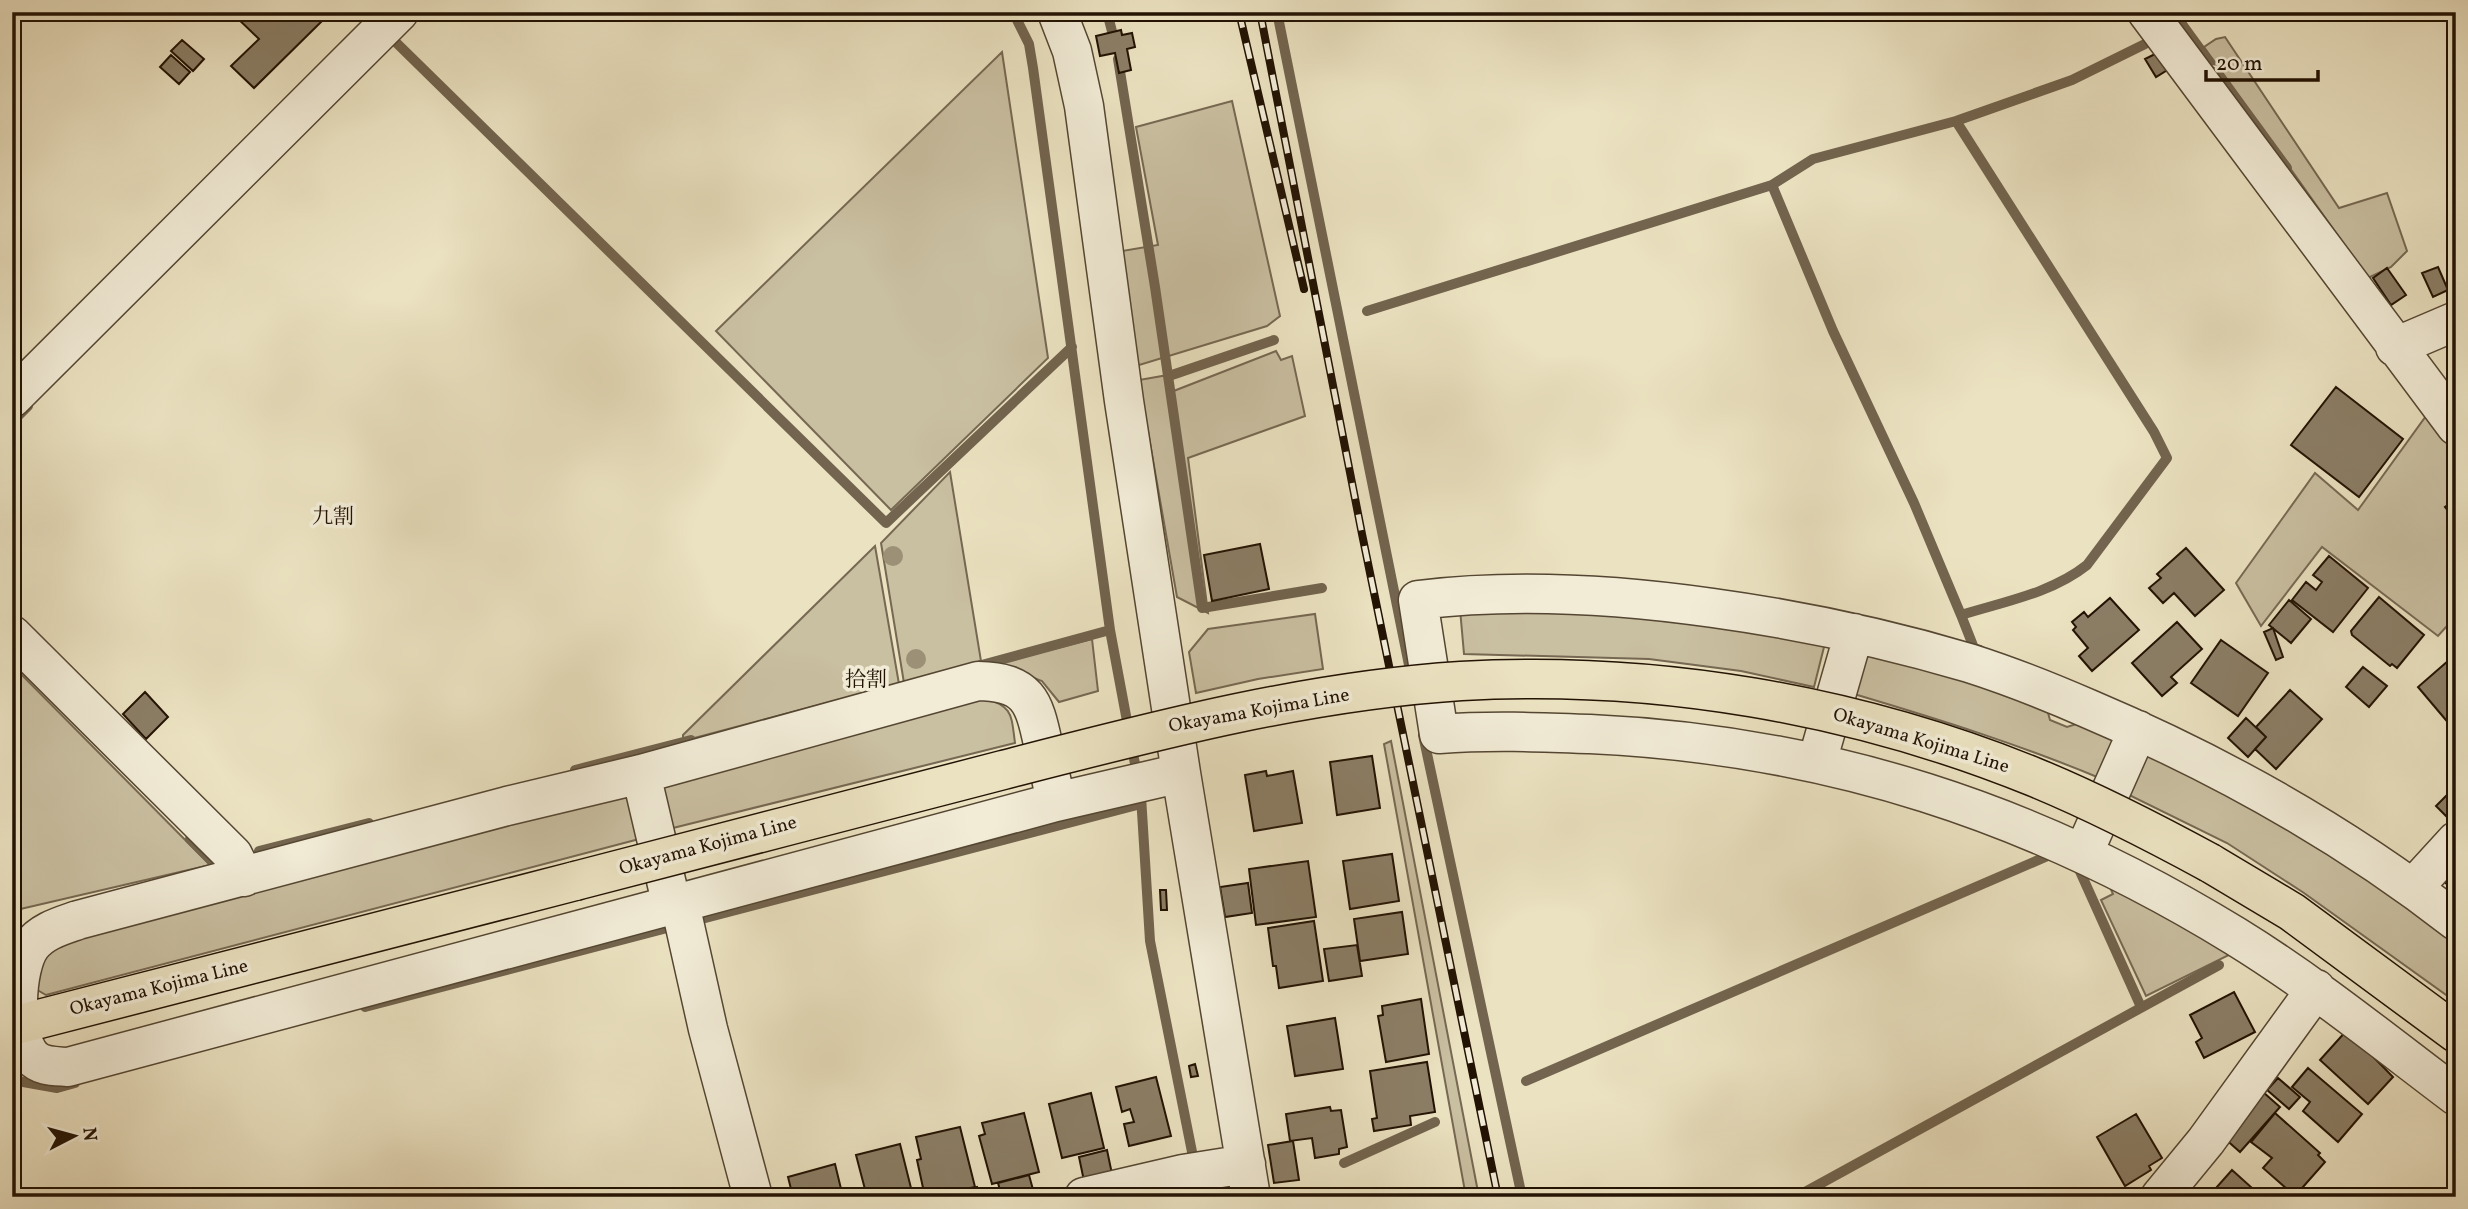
<svg xmlns="http://www.w3.org/2000/svg" width="2468" height="1209" font-family="Vollkorn,'Noto Serif JP',serif">
	<style>
		.green { fill: #c9bfa1; stroke: #766852; stroke-width: 2 }
		.lines { fill: none; stroke-linecap: round; stroke-linejoin: round }
		.stream { stroke: #72644e; stroke-width: 10 }
		.building { fill: #8b7e66; stroke: #221203; stroke-width: 2 }
		.minor-casing { stroke: #544632; stroke-width: 41 }
		.major-casing { stroke: #221203; stroke-width: 41 }
		.minor { stroke: #f2ecd7; stroke-width: 38 }
		.major { stroke: #ebe2c1; stroke-width: 38 }
		.rail-casing { stroke: #221203; stroke-width: 8 }
		.rail { stroke: #f2ecd7; stroke-width: 5; stroke-dasharray: 16; stroke-linecap: butt }
		.major-bridge-casing { stroke: #221203; stroke-width: 41; stroke-linecap: butt }
		.major-bridge { stroke: #ebe2c1; stroke-width: 38 }
		.tree { fill: #9c9177 }
		.labels { text-anchor: middle; dominant-baseline: central; stroke-width: 7; stroke-linejoin: round; paint-order: stroke }
		.street-label { font-size: 19px; fill: #221203; stroke: #f2ecd7 }
		.neighbourhood-label { font-size: 21px; fill: #221203; stroke: #f2ecd7 }
	</style>
	<rect width="100%" height="100%" fill="#ebe2c1"/>
	<filter id="stains"><feTurbulence type="fractalNoise" baseFrequency=".00286" numOctaves="4"/><feColorMatrix values="0 0 0 0 .2 0 0 0 0 .09 0 0 0 0 .02 0 0 0 .5 -.17"/></filter>
	<radialGradient id="worn" r=".72"><stop offset=".6" stop-color="#630" stop-opacity="0"/><stop offset="1" stop-color="#630" stop-opacity=".3"/></radialGradient>
	<path class="green" d="M2225,37l114,171 48,-15 20,58 -16,16 -23,11 -164,-231 12,-8z
		M1002,52l46,306 -157,152 -175,-179z
		M1232,101l48,215 -13,10 -131,40 -14,-115 36,-6 -22,-118z
		M1276,351l5,9 11,-4 13,60 -117,42 20,155 -31,-16 -38,-217 29,-5 3,17z
		M2426,416l30,25v56l-9,7 9,12v100l-18,20 -116,-89 -61,79 -25,-43 79,-110 43,37z
		M950,472l31,189 -77,22 -23,-140z
		M875,546l24,138 -216,57v-6z
		M1572,606l254,33 -12,48 -73,-16 -92,-12 -185,-5 -4,-45z
		M1315,614l8,55 -65,10 -62,14 -7,-41 19,-23z
		M1092,639l6,52 -39,11 -17,-21 -46,-17z
		M1867,651l177,47 6,22 17,7 22,-7 35,13 -22,46c-81,-34 -164,-60 -248,-85z
		M12,665l198,200 -198,46z
		M983,697c30,10 28,16 32,46l-346,86 -7,-38 5,-11z
		M1391,741l88,456h-13l-82,-453z
		M2141,745l110,57 205,136v64l-152,-109 -77,-50 -106,-52z
		M615,789l17,10 11,39 -597,157 -12,-7 13,-45z
		M2105,876l126,78 -85,42 -45,-96 12,-6z"/>
	<g class="lines">
		<path class="stream" d="M365,12l521,511 186,-176
			M1013,12l16,32 4,24 77,562 31,166 9,145 51,256
			M1107,12l8,31
			M1277,12l134,663
			M2173,12l114,156
			M1118,59l37,228 47,321 120,-20
			M1772,185l61,146 81,172 47,112c42,-13 91,-22 126,-50l80,-107 -13,-26 -198,-311
			M1367,311l405,-126 41,-26 143,-38 116,-41 73,-36 33,-24 22,-8
			M1169,376l105,-36
			M12,422l16,-16
			M1961,615l13,33 6,2
			M978,666l132,-36
			M1423,735l99,462
			M575,770l116,-30
			M190,839l24,24 8,-2
			M259,851l110,-28
			M2074,865l4,2 63,140
			M365,1007l776,-203
			M12,1080l45,8 18,-5
			M1526,1081l524,-226
			M1344,1163l91,-41
			M1796,1197l423,-232"/>
	</g>
	<path class="building" d="M231,12h79l11,10 -67,66 -23,-22 28,-27z
		M1121,30l1,5 10,-2 3,14 -8,2 4,21 -12,3 -4,-20 -15,3 -4,-20z
		M182,40l22,19 -11,12 -22,-20z
		M2157,53l12,16 -13,8 -11,-18z
		M171,55l19,17 -11,12 -19,-17z
		M2456,253v24l-7,-21z
		M2438,267l10,23 -15,7 -11,-24z
		M2387,268l19,27 -15,10 -18,-27z
		M2336,387l67,52 -44,58 -68,-52z
		M2456,499v22l-11,-14z
		M1260,544l9,45 -57,12 -8,-46z
		M2186,548l38,42 -29,26 -21,-23 -11,10 -14,-15 12,-10 -4,-4z
		M2329,556l39,32 -35,44 -41,-32 14,-18 10,8 6,-8 -9,-7z
		M2379,597l45,38 -27,33 -5,-4 -2,2 -38,-31 -1,-4z
		M2110,598l29,32 -47,41 -13,-15 9,-8 -15,-18 3,-3 -4,-5 12,-10 4,5z
		M2289,600l22,19 -20,24 -22,-18z
		M2177,622l25,27 -31,28 6,6 -15,13 -30,-33z
		M2273,628l10,29 -7,3 -12,-28z
		M2221,640l47,33 -30,43 -47,-33z
		M2456,654v78l-38,-45z
		M2363,667l24,19 -18,21 -23,-20z
		M2290,690l32,29 -46,50 -21,-20 11,-12 -10,-10z
		M145,692l23,25 -22,22 -23,-25z
		M2246,718l20,19 -18,20 -20,-19z
		M1372,756l8,52 -43,7 -7,-53z
		M1266,771l1,5 26,-5 9,52 -48,8 -9,-56z
		M2447,795l9,9v18l-2,2 -18,-18z
		M1392,854l7,47 -49,8 -7,-48z
		M1308,861l8,56 -60,8 -7,-56z
		M2456,864v28l-14,-12z
		M1248,883l4,30 -27,4 -5,-30z
		M1160,890h6l1,20h-6z
		M1402,912l6,42 -48,7 -6,-42z
		M1314,921l9,60 -44,7 -3,-22h-3l-5,-38z
		M1357,945l5,31 -33,5 -5,-32z
		M2234,992l21,40 -51,26 -8,-16 6,-4 -12,-23z
		M1421,999l8,55 -43,8 -8,-46 5,-1 -1,-9z
		M1335,1018l8,51 -48,7 -8,-50z
		M2347,1030l46,47 -25,27 -48,-44z
		M1427,1062l8,50 -25,4 1,9 -37,6 -2,-12 5,-1 -7,-47z
		M1195,1064l3,12 -7,1 -2,-11z
		M2308,1068l54,46 -24,28 -35,-31 7,-9 -18,-15z
		M1156,1077l15,59 -42,10 -5,-22 10,-2 -4,-13 -8,3 -6,-25z
		M2278,1078l22,19 -11,12 -22,-19z
		M2263,1092l17,15 -40,45 -17,-15z
		M1091,1093l13,55 -42,10 -13,-54z
		M1330,1107l1,4 10,-1 6,37 -8,2v5l-24,4 -3,-20 -22,3 -4,-27z
		M1024,1113l15,59 -47,12 -13,-48 6,-2 -3,-11z
		M2275,1113l45,40 -2,2 7,7 -30,34 -32,-28 9,-10 -21,-16z
		M2136,1114l26,44 -13,8 2,4 -26,16 -28,-49z
		M960,1127l15,60 -50,10 -8,-37 4,-1 -5,-22z
		M1293,1141l6,39 -25,3 -6,-38z
		M900,1144l13,52 -46,1 -11,-42z
		M1107,1150l5,24 -28,7 -5,-24z
		M835,1164l8,33h-50l-5,-20z
		M2232,1170l30,27h-54z
		M1029,1175l6,22h-33l-4,-14z
		M977,1187l2,10h-44z"/>
	<g class="lines">
		<g class="minor-casing">
			<path id="minor" d="M1057,12l15,39 12,55 40,295 57,372 70,424
				M2147,12l309,414
				M2395,347l61,-26
				M12,398l387,-386
				M12,635l221,220 11,22
				M1817,762l37,-129
				M641,774l31,132
				M1056,802c-4,-19 -8,-39 -13,-58 -9,-43 -15,-62 -65,-63l-337,93 -134,32 -429,114c-17,6 -36,11 -47,26 -16,22 -19,90 1,111 9,10 23,9 36,10l988,-265 125,-29
				M2083,854l55,-124
				M2413,888l43,-47
				M680,904l28,125 45,168
				M2456,921c-112,-87 -237,-157 -367,-212 -39,-17 -79,-33 -120,-46 -84,-25 -169,-43 -256,-55 -98,-14 -197,-20 -295,-8l21,134c51,-4 100,-2 151,0 237,11 443,78 645,202 78,48 148,105 221,160
				M1084,1197l99,-23 63,-10
				M2160,1197l46,-56 110,-152"/>
		</g>
		<g class="major-casing">
			<path id="major" d="M2210,863l82,49 164,121
				M12,1026l563,-145"/>
		</g>
		<use href="#minor" class="minor"/>
		<use href="#major" class="major"/>
		<g class="rail-casing">
			<path id="rail" d="M1239,12l65,277
				M1260,12l102,522 136,663"/>
		</g>
		<use href="#rail" class="rail"/>
		<g class="major-bridge-casing">
			<path id="major-bridge" d="M575,881c143,-37 285,-74 428,-111 151,-39 302,-79 458,-89 195,-11 393,23 573,96 61,25 119,55 176,86"/>
		</g>
		<use href="#major-bridge" class="major-bridge"/>
	</g>
	<g class="tree">
		<circle cx="893" cy="556" r="10"/>
		<circle cx="916" cy="659" r="10"/>
	</g>
	<g class="labels">
		<g class="street-label">
			<text transform="translate(1259 711) rotate(-10)">Okayama Kojima Line</text>
			<text transform="translate(1921 741) rotate(17)">Okayama Kojima Line</text>
			<text transform="translate(708 846) rotate(-15)">Okayama Kojima Line</text>
			<text transform="translate(159 988) rotate(-14)">Okayama Kojima Line</text>
		</g>
		<g class="neighbourhood-label">
			<text x="333" y="517">九割</text>
			<text x="866" y="680">拾割</text>
		</g>
	</g>
	<rect width="2468" height="1209" fill="none" stroke="#ebe2c1" stroke-width="42"/>
	<rect x="14" y="14" width="2440" height="1181" fill="none" stroke="#221203" stroke-width="3.5"/>
	<rect x="21" y="21" width="2426" height="1167" fill="none" stroke="#221203" stroke-width="2"/>
	<g transform="translate(74 1136) rotate(84)" stroke="#f2ecd7" stroke-width="5" paint-order="stroke">
	<path d="M0-5L12 26L0 18L-12 26Z" fill="#221203"/>
	<text y="-10" font-size="19" font-weight="bold" text-anchor="middle" fill="#221203">N</text>
	</g>
	<path d="M2206 70v10h112v-10" fill="none" stroke="#221203" stroke-width="3.5"/>
	<text x="2216" y="70" font-size="21" fill="#221203" stroke="#f2ecd7" stroke-width="5" paint-order="stroke">20 m</text>
	<rect width="100%" height="100%" filter="url(#stains)"/>
	<rect width="100%" height="100%" fill="url(#worn)"/>
</svg>
